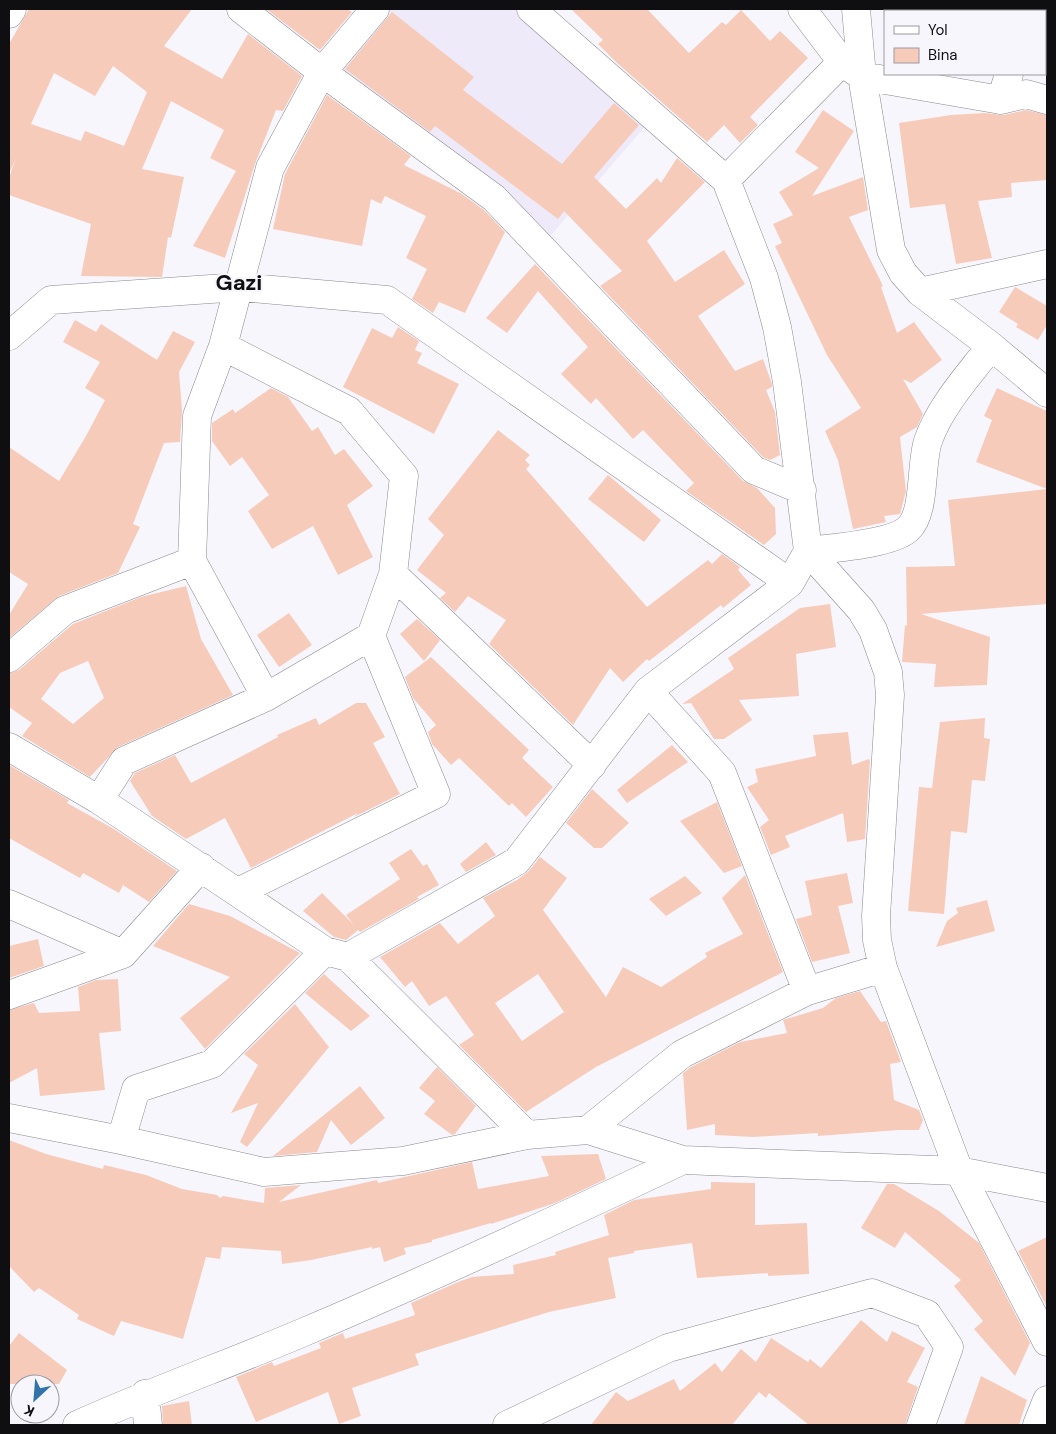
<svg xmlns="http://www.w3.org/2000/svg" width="1056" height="1434" font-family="'DM Sans',sans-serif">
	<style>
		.built { fill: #eeeaf9 }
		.building { fill: #f7cbba; fill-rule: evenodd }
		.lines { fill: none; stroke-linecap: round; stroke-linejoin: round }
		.minor-casing { stroke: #8a888f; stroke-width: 29 }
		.primary-casing { stroke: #8a888f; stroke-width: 29 }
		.minor { stroke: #fff; stroke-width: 28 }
		.primary { stroke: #fff; stroke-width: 28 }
		.labels { text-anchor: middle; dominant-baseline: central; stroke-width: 4.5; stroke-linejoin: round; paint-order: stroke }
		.district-label { font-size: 22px; font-weight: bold; fill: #0f0f11; stroke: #f8f6fd }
	</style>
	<rect width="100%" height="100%" fill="#f8f6fd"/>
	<path class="built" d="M373,9h148l128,113 -103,119 -212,-173z"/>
	<path class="building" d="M29,9h163l-28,37 58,33 26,-45 54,42 -19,35 -7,-1 -21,54 -30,94 -32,-12 43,-75 -26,-13 14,-28 -53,-29 -29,68 42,8 -13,61 -3,-1 -6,40 -81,-1 10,-52 -82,-29v-17l7,-20 -7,16v-130zM113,66l34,26 -23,54 -39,-15 -4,10 -50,-17 23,-51 41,23z
		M266,9h81l5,3 -32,38z
		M571,9h76l42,44 33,-31 4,3 15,-15 29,31 10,-10 28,27 -58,59 8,8 -18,18 -16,-18 -17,17 -90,-79 -19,-19 5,-4z
		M392,12l82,65 -11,13 99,74 52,-61 25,22 -45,52 32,32 31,-31 4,5 16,-25 28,24 -58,59 28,41 49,-32 21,34 -47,32 37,55 28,-12 9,25v3l-6,3 9,22 5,43 -10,5 -7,-3 -163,-171 22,-15 -58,-60 -6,8 -123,-93 -5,6 -85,-63z
		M327,95l84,61 -7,9 58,29 22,16 21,22 -40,81 -26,-11 -6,11 -21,-14 15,-30 -21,-11 20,-42 -41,-20 -4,8 -10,-5 -9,47 -89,-17 12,-55z
		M823,110l31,21 -42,65 51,-19 5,33 -19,7 34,69 -2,1 16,46 17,-11 28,38 -31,23 -8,-4 20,35 -6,13 -17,10 6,54 -6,23 -16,2 2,6 -33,7 -15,-69 -13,-29 36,-23 -34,-53 -52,-109 7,-3 -9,-19 20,-9 -14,-23 40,-24 -24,-16z
		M1026,110l21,5v65l-36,3 1,14 -34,4 14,57 -36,6 -11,-60 -35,4 -11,-85 52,-8 33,-2 20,2z
		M535,264l208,217 14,7 18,20 1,26 -12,11 -78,-54 8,-8 -51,-53 -10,9 -37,-41 -5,6 -30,-30 27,-27 -50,-56 -31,42 -21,-15z
		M1015,287l32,19v19l-9,15 -22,-13 2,-3 -19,-12z
		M75,320l21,12 5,-8 56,36 16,-29 22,11 -16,30 3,38 -2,32 -16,1 -31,81 7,3 -22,46 -59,23 -50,42v-23l19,-31 -19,-12v-125l50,34 27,-45 19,-36 -20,-12 15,-26 -37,-20z
		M398,327l21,14 -4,9 7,3 -5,10 42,21 -25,50 -91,-47 29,-59 20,10z
		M271,388l17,9 24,34 6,-4 17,28 9,-6 29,37 -26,19 26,52 -35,18 -25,-49 -41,23 -24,-38 21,-16 -27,-38 -12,9 -18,-25v-18l21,-14 2,4z
		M997,388l50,23v193l-126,10 69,23 -3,48 -53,2 2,-23 -34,-2 3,-37 2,1 -1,-59 49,-1 -7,-66 99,-11 -71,-27 16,-42 -8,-4z
		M498,430l32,25 -5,5 5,5 -4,4 121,138 61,-47 4,4 10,-10 18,13 -2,3 13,15 -28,23 -2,-3 -72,56 -2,-2 -24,23 -13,-14 -37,57 -84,-81 17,-24 -38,-24 -13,16 -15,-14 6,-5 -29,-23 27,-35 -16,-16z
		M608,475l53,45 -17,22 -56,-43z
		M186,586l15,53 32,56 -115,52 -28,30 -68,-41 10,-13 -23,-16v-34l10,-3 54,-46 68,-27zM88,661l16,37 -31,26 -32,-25 19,-26z
		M830,604l6,43 -40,7 3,42 -60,4 13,20 -28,19h-10l-23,-36 -9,1 52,-35 -6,-11 72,-50z
		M289,613l23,32 -33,22 -22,-32z
		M417,619l23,21 -16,21 -24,-27z
		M431,657l98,93 -7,8 31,29 -27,30 -14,-14 -3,3 -50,-48 -8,7 -19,-21 -4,-12 8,-7 -23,-27 -8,-21z
		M356,703h10l19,34 -12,6 27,51 -46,23 4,-4 -107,55 -26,-50 -39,21 -34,-23 -22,-35 5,-8 40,-18 16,28 87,-46 -1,-2 39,-17 3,7z
		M985,718l-1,20 6,1 -5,42 -13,-1 -5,53 -16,-2 -7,83 -36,-3 11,-124 13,1 8,-66z
		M848,732l4,33 17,-6 1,3 -5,77 -18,3 -4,-29 -58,23 5,11 -19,8 -11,-28 9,-7 -22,-33 11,-5 -3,-13 61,-13 -3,-21z
		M672,745l16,17 -61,41 -10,-13z
		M9,765l60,35 -2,3 47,26 63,42 -28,31 -26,-17 -4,8 -36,-20 -3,5 -71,-40z
		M592,789l37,34 -27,25h-8l-28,-25z
		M717,802l25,64 -18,7 -44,-52z
		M486,842l10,13 -30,17 -6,-8z
		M411,849l12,17 4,-2 12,21 -22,12 2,2 -59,33 -2,-2 -12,10 -12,-3 -31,-26 19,-18 32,32 -8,-10 54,-36 -11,-16z
		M540,857l27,21 -24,32 63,87 17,-30 38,20 46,-30 -2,-4 38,-19 -21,-36 23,-23 38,97 -187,95 -70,45 -67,-67 15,-10 -28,-39 -17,10 -17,-25 -7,6 -25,-30 60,-34 18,21 37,-28 -12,-18 34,-18 12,-9zM538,974l26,38 -42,29 -27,-38z
		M847,873l6,30 -15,3 12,47 -38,9 -16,-43 16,-4 -7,-34z
		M685,876l17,17 -36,23 -17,-17z
		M987,900l8,31 -59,16 11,-26 11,-8 -2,-5z
		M189,904l41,12 70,37 -95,96 -25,-31 50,-41 -77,-31z
		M38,939l6,27 -35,12v-32z
		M324,974l46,42 -19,15 -46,-38z
		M118,979l3,52 -22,2 6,57 -65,6 -3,-28 -28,15v-73l25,-7 5,10 41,-2 -2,-24 18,-7z
		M860,991l21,31 5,-1 15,41 -11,2 4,36 25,10 4,10 -4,10h-20l-81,6v-3l-65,4 -38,-2v-11l-28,6 -4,-57 8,-6 49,-25 47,-9 -4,-13 40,-12 13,-10z
		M295,1004l34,43 -82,100 -7,-5 18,-39 -27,10 27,-48 -14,-11z
		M437,1067l39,39 -21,28 -3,1 -28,-21 11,-13 -16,-13z
		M360,1086l25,32 -34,27 -20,-25 -14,32 -44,4z
		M9,1140l37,14 57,15 1,-4 42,10 36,14 35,6 3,3 3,-2 41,7 1,-15 36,-3 -22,17 98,-22 1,3 94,-21 6,27 71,-13 -8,-20 57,-2 8,25 -51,24 -64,21v-1l-59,17v2l-28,6 2,6 -22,8 -4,-15 -8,2v-2l-61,13 -29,4 -1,-13 -59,-4 -2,12 -14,-2 -23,82 -62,-18 -7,15 -37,-17 2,-4 -40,-27 -5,4 -25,-26z
		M711,1182l44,1v42l52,-2 2,51 -41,2v-3l-71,5 -5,-35 -58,8v2l-26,5 8,40 -67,14 -134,42 4,11 -67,23 9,28 -22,8 -11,-32 -72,30 -20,-45 36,-15 2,4 47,-18 -2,-5 24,-10 2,6 70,-24 -4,-12 47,-21 14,-5 42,-3 -1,-9 43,-10 -1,-3 54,-17 -5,-20 30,-15 77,-11z
		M887,1184h7l45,27 40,32 51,100 -15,33 -41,-47 9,-8 -29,-35 7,-6 -56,-48 -10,16 -34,-20z
		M1047,1237v70l-29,-56z
		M861,1320l26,22 5,-11 33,17 -18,34 11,5 -13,38h-96l-40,-32 -3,5 -7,-6 -27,33h-141l25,-33 12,9 46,-22 6,12 35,-28 7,9 19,-23 15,13 15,-24 37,24 2,-3 11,9z
		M19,1333l48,37 -8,14h-50v-38z
		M981,1376l46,24 -8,25h-55z
		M189,1401l3,24h-29l-1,-19z"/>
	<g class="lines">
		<g class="minor-casing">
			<path id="minor" d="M241,9l81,63 172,126 260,272 48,20
				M531,9l195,171
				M802,9l40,53 20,14 139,24 25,-6 21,6
				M856,9l6,67 29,174 12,23 17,19 71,54 56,47
				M1026,11v-2
				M842,62l-116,118 38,98 13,49 10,55 21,169 53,59 12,20 15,42 2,23 -14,221 1,24 6,28 76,203 88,17
				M1001,100l8,-26
				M920,292l127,-28
				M9,336l42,-36 189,-13 147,13 403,283
				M393,574l199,191
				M9,658l56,-48 127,-49
				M648,691l74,82 85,218
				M266,697l-74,-136 5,-145 26,-70 47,-178 52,-96 53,-63
				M9,747l90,53 226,151 23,6 179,178
				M99,800l25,-39 142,-64 105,-61 22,-62 11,-98 -55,-65 -126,-65
				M238,892l198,-98 -65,-158
				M9,904l114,50 78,-87
				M348,957l169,-96 131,-170 142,-108 18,-32c24,-3 84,-7 100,-22 18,-16 12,-64 20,-88 12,-35 41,-66 63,-95
				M9,995l114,-41
				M9,1118l112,22 143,32 139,-11 124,-26 61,-5 95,30 276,11 88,171
				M588,1130l94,-76 125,-63 76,-23
				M121,1140l15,-51 76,-25 113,-113
				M145,1394l3,31
				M77,1425c75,-34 152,-61 227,-93 128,-54 254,-113 379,-172
				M507,1425l161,-77 204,-55 55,21 22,33 -28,78
				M1037,1425l10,-25"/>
		</g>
		<g class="primary-casing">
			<path id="primary" d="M9,14l3,-5"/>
		</g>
		<use href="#minor" class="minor"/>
		<use href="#primary" class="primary"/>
	</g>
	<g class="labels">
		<g class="district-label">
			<text x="239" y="282">Gazi</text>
		</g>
	</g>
	<rect width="1056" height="1434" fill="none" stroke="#0f0f11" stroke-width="20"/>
	<rect x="884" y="10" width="162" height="65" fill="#f8f6fd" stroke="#9b9a9f"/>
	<rect x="894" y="26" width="25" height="8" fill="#ffffff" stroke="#9b9a9f"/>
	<text x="928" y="35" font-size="15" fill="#0f0f11">Yol</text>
	<rect x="894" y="48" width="25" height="15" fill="#f7cbba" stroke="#9b9a9f"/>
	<text x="928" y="60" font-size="15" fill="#0f0f11">Bina</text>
	<g transform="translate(35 1399) rotate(206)"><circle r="24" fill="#f8f6fd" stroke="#9b9a9f"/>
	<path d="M0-4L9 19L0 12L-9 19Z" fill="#3074aa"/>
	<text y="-8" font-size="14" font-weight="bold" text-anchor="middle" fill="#0f0f11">K</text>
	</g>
</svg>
